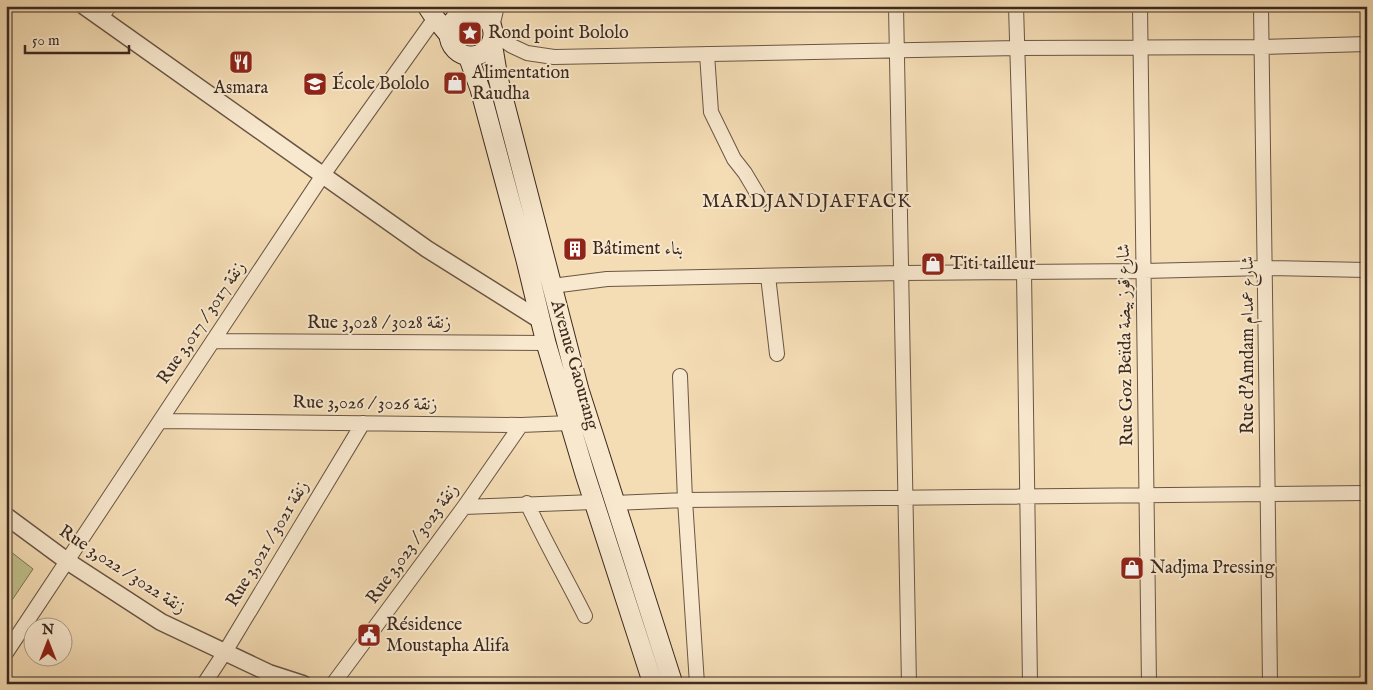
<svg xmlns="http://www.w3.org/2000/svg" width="1373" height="690" font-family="'IM FELL English',Amiri,serif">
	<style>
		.green { fill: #bfbf8b; stroke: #7e7456 }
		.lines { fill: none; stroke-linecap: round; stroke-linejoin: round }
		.minor-casing { stroke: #6a5645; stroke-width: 16 }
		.tertiary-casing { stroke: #6a5645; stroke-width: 19 }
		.secondary-casing { stroke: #3c2a20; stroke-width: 21 }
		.minor { stroke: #f8e8ce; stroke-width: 14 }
		.tertiary { stroke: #f8e8ce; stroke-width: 16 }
		.secondary { stroke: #f8e8ce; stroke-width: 19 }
		.labels { text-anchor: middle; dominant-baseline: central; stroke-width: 4; stroke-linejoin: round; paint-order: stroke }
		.poi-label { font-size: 18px; fill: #3c2a20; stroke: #f8e8ce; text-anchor: start }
		.street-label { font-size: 18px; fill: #3c2a20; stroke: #f8e8ce }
		.neighbourhood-label { font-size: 19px; letter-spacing: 1px; fill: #3c2a20; stroke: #f8e8ce }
	</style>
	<rect width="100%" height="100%" fill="#f4dcb4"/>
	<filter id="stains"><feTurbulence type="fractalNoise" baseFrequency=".004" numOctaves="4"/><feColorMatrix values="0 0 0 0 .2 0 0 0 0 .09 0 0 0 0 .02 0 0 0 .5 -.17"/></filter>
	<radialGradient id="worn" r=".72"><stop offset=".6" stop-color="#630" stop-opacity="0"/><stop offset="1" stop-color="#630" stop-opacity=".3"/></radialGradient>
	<path class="green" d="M6,548l27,21 -27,40z"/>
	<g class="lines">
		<g class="minor-casing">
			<path id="minor" d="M896,6l13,678
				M1016,6l8,266 6,412
				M1140,6l9,678
				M1261,6c5,226 5,452 9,678
				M474,12l3,-6
				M101,18l8,-12
				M492,27l5,-21
				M494,34l18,12 15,7 27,4 463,-9 245,-1 105,-3
				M707,54l4,58 23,47 11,14 16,27
				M768,276l9,78
				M552,286l55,-7 295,-6 242,-2 122,-3 101,2
				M213,341l333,2
				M680,376l5,124 12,184
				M160,421l361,4 49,-2
				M527,503c18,39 39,75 58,113
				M614,503l71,-3 682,-7
				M464,507l130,-5
				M6,653l317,-478 112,-157
				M204,684l21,-32 138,-229
				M333,684l131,-177 57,-82"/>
		</g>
		<g class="tertiary-casing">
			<path id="tertiary" d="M84,6l343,243 113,71
				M6,516l61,45 94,61 108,51 34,11"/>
		</g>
		<g class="secondary-casing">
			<path id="secondary" d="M427,6l8,12 14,17
				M449 34a22 22 0 1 1 44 0a22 22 0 1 1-44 0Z
				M492,42l6,36 81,312 94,294
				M468,56l12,33 46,171 20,83 39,131 68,210"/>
		</g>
		<use href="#minor" class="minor"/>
		<use href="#tertiary" class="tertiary"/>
		<use href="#secondary" class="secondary"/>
	</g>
	<defs>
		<g id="sight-square" transform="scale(1.25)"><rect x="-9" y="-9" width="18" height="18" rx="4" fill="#8f2418" stroke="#f8e8ce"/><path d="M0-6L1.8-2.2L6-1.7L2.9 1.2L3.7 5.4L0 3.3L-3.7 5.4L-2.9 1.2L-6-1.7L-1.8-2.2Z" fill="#fff"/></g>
		<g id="restaurant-square" transform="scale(1.25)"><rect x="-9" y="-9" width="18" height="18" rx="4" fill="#8f2418" stroke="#f8e8ce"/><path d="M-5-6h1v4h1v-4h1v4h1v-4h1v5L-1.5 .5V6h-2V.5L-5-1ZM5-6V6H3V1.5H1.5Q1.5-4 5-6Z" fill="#fff"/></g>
		<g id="shop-square" transform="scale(1.25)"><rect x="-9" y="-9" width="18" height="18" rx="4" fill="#8f2418" stroke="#f8e8ce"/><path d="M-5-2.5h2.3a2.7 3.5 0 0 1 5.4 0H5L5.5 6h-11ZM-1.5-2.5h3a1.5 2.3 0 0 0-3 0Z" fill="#fff"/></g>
		<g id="school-square" transform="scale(1.25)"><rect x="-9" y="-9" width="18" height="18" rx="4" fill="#8f2418" stroke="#f8e8ce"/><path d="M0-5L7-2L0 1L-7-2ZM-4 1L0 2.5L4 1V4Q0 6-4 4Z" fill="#fff"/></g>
		<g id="building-square" transform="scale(1.25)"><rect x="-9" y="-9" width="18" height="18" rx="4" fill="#8f2418" stroke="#f8e8ce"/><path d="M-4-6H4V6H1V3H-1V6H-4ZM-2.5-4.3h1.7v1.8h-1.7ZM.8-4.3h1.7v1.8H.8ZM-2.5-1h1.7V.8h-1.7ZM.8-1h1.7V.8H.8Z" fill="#fff"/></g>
		<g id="civic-square" transform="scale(1.25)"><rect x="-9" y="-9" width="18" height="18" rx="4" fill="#8f2418" stroke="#f8e8ce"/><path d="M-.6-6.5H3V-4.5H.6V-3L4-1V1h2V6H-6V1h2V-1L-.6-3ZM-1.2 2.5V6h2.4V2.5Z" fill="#fff"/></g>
	</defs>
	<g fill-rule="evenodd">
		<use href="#sight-square" x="470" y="33"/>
		<use href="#restaurant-square" x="241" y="62"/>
		<use href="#shop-square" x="455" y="83"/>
		<use href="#school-square" x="315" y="84"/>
		<use href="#building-square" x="575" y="249"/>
		<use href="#shop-square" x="933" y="264"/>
		<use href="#shop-square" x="1132" y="568"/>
		<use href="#civic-square" x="369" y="635"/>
	</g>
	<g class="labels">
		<g class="poi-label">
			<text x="488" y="33">Rond point Bololo</text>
			<text x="472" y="73">Alimentation<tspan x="472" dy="21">Raudha</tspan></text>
			<text x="332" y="84">École Bololo</text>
			<text x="241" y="88" text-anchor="middle">Asmara</text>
			<text x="592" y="249">Bâtiment بناء</text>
			<text x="950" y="264">Titi tailleur</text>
			<text x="1150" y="568">Nadjma Pressing</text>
			<text x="386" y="625">Résidence<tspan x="386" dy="21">Moustapha Alifa</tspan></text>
		</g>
		<g class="street-label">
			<text transform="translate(202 323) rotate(-56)">Rue 3,017 / زنقة 3017</text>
			<text x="379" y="323">Rue 3,028 / زنقة 3028</text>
			<text transform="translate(1126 345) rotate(-91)">Rue Goz Beïda شارع قوز بيضة</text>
			<text transform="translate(1248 345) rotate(-90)">Rue d'Amdam شارع عمدام</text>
			<text transform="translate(574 365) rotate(74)">Avenue Gaourang</text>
			<text transform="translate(365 404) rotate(1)">Rue 3,026 / زنقة 3026</text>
			<text transform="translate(268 544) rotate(-59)">Rue 3,021 / زنقة 3021</text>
			<text transform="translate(413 544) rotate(-54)">Rue 3,023 / زنقة 3023</text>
			<text transform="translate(122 570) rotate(33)">Rue 3,022 / زنقة 3022</text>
		</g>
		<g class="neighbourhood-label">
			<text x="807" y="202">MARDJANDJAFFACK</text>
		</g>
	</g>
	<rect width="1373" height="690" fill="none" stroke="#f4dcb4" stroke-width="25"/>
	<rect x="8" y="8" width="1358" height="675" fill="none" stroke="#3c2a20" stroke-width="2.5"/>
	<rect x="12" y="12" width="1348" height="665" fill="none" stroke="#3c2a20"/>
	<g transform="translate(48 642)"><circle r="24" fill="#f8e8ce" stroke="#ad9c88"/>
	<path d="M0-4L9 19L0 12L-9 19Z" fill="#8f2418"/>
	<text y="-8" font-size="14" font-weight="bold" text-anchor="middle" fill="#3c2a20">N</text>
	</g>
	<path d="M25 45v8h104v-8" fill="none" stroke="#3c2a20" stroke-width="2.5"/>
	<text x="32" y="45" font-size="15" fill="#3c2a20" stroke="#f8e8ce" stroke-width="4" paint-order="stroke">50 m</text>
	<rect width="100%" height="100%" filter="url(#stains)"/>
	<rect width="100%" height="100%" fill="url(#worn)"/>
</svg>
